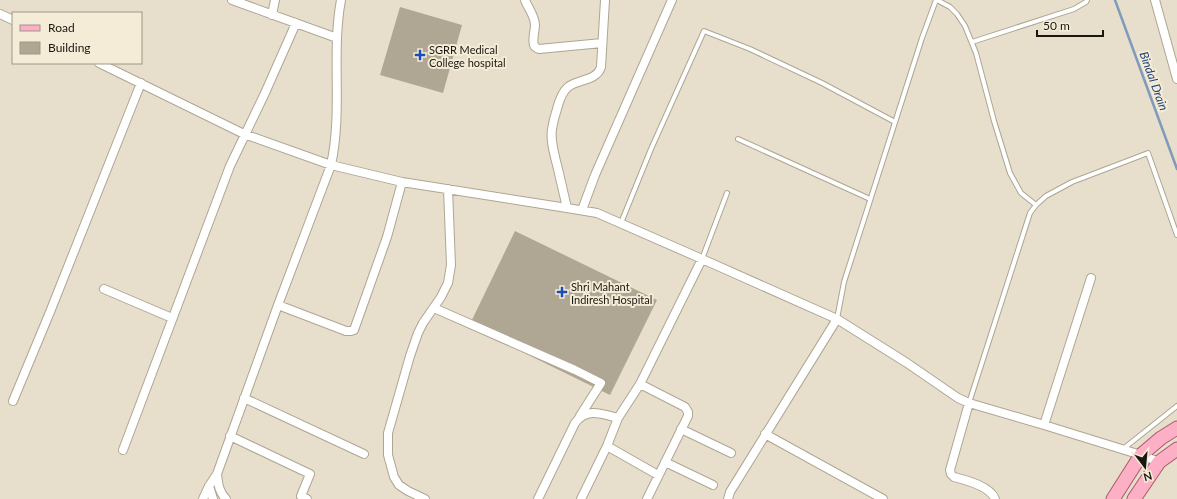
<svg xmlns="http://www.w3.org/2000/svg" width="1177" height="499" font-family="Lato,sans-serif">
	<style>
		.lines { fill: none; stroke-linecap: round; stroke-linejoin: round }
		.stream { stroke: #7f9abd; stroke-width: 2.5 }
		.building { fill: #afa794 }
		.service-casing { stroke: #aea693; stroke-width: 6 }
		.minor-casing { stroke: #aea693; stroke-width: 10 }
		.primary-casing { stroke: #ad576e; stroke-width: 15 }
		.service { stroke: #fff; stroke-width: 4 }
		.minor { stroke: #fff; stroke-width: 8 }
		.primary { stroke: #fdafc6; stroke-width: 13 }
		.poi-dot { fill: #174db9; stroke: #f5ecd8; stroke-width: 1.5 }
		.labels { text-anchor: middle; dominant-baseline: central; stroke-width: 4; stroke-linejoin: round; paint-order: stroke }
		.poi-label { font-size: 11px; fill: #1a1710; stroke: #f5ecd8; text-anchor: start }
		.water-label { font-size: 12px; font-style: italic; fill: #214675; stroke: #f5ecd8 }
	</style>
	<rect width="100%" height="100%" fill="#e7dfcb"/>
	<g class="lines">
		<path class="stream" d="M1115,0l62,169"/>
	</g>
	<path class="building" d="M400,7l62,18 -19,68 -63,-18z
		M515,231l142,69 -47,95 -141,-69z"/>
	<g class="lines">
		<g class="service-casing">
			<path id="service" d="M937,0l13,7 7,7 8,12 11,27 18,68 16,52 11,20 15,12
				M972,42l102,-33 12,-7 1,-2
				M738,139l132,60
				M621,223l30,-74 53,-118 46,18 72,34 73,39
				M702,259l25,-66
				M837,319l7,-37 78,-244 14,-38
				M969,403l61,-190 6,-8 10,-9 26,-14 76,-29 29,82
				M1123,449l54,-43"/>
		</g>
		<g class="minor-casing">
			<path id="minor" d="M232,0l105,38
				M525,0c3,8 10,16 10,25 0,6 -3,14 -1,20 1,3 3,3 5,4l63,-6
				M1155,0l22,79
				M0,14l13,6
				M272,15l3,-15
				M99,63l145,71 87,31 71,17 165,26 30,5 105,46 135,60 70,44 51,35 11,5 75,22 97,30 18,7
				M567,208c-3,-13 -6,-26 -9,-39 -3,-13 -8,-27 -6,-40 1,-6 3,-14 5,-20 2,-8 5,-17 11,-22 10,-8 29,-6 33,-20l4,-67
				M582,210l13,-35 77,-175
				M104,289l68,29
				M278,305l68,26h5l3,-1 33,-93 15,-55
				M434,308l141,62 26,13 -21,33
				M640,384l45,23 3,5v4l-41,83
				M244,398l120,56
				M13,401l37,-89 91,-229
				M969,403l-19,67 1,4 3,3c12,3 36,9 41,22
				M1044,425l47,-147
				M681,429l50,24
				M765,434l118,65
				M230,436l80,38 -9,22 6,3
				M607,446l51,29
				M123,450l107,-284 35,-73 31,-70
				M665,462l48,23
				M217,474c1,10 2,18 9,25
				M209,486l4,13
				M203,499l6,-13 8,-12 61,-169 53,-140c12,-55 0,-111 10,-165
				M425,499l-17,-8 -9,-6 -5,-8 -6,-22v-22l22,-77 8,-23 5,-10 18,-26 7,-14 3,-18 -3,-76
				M538,499l37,-76c12,-16 27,-9 43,-5
				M581,499l26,-53 11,-28 22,-34 62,-125
				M728,499l2,-7 107,-173"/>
		</g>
		<g class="primary-casing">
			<path id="primary" d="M1113,499l28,-44 20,-17 16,-10
				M1134,499l25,-37 18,-13"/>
		</g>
		<use href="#service" class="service"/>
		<use href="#minor" class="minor"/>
		<use href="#primary" class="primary"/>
	</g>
	<g class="poi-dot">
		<path d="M418 49h4v4h4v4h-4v4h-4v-4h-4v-4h4z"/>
		<path d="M560 286h4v4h4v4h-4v4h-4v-4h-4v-4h4z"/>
	</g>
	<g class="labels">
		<g class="poi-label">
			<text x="429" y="49">SGRR Medical<tspan x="429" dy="13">College hospital</tspan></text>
			<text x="571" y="286">Shri Mahant<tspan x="571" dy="13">Indiresh Hospital</tspan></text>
		</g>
		<g class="water-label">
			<text transform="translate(1154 81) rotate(70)">Bindal Drain</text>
		</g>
	</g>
	<rect x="12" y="12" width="130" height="52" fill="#f5ecd8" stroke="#9d9788"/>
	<rect x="20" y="25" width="20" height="6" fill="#fdafc6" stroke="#9d9788"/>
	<text x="48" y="32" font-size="12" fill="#1a1710">Road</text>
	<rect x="20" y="42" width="20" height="12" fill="#afa794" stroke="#9d9788"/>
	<text x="48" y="52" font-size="12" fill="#1a1710">Building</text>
	<g transform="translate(1145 467) rotate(164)" stroke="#f5ecd8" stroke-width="3" paint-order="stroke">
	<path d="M0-3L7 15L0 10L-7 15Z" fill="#1a1710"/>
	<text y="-6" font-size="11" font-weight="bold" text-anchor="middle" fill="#1a1710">N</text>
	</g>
	<path d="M1037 30v6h66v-6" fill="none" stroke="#1a1710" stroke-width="2"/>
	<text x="1043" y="30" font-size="12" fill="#1a1710" stroke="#f5ecd8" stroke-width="3" paint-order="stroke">50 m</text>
</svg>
